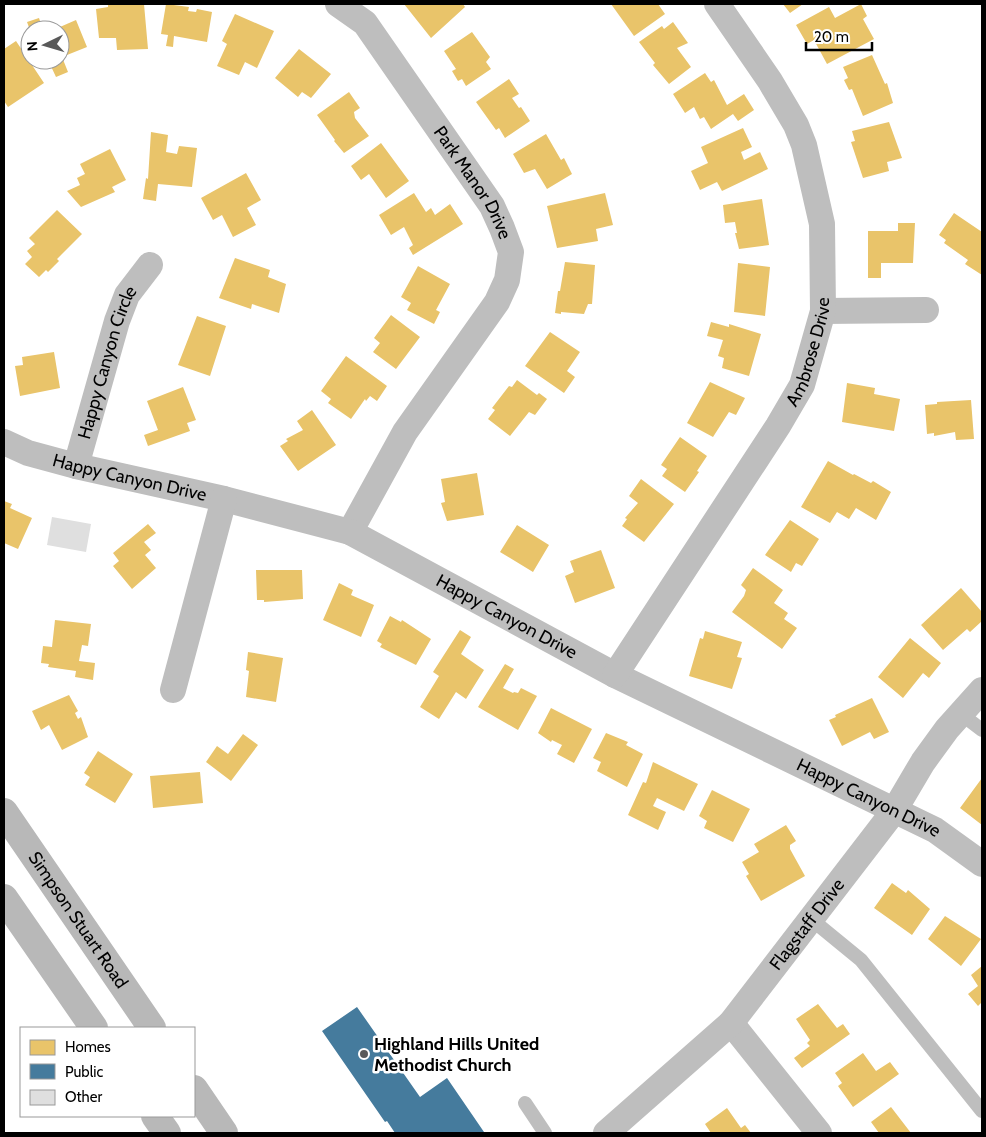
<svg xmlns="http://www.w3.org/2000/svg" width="986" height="1137" font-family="Cabin,sans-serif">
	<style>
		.homes { fill: #e9c46a }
		.public { fill: #457b9d }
		.building { fill: #dfdfdf }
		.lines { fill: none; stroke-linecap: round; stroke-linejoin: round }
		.service { stroke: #bebebe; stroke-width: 14 }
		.minor { stroke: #bebebe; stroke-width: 26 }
		.secondary { stroke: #b8b8b8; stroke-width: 28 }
		.poi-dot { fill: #595959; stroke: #fff; stroke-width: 2 }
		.labels { text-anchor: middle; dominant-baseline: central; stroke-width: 5; stroke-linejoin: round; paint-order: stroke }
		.street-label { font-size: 18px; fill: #000; stroke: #fff }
		.poi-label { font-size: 18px; font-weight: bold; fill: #000; stroke: #fff; text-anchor: start }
	</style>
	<rect width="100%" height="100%" fill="#fff"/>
	<path class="homes" d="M108,4h36l4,45 -31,1 -1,-12h-17l-3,-29 12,-2z
		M166,4l23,3 -1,4 8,1 1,-3 15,3 -5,30 -33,-6 -1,11 -7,-1 2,-11 -7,-1z
		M404,4h59l2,3 -34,31z
		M611,4h47l7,10 -31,22z
		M783,4h20l-13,9z
		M861,4l6,12 -4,3 11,20 -47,25 -13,-24 -7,4 -11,-19 33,-18 6,11z
		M235,14l39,17 -17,37 -12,-6 -6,13 -22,-9 10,-22 -5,-3z
		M39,18l4,12h-13l-3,-8z
		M76,20l11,27 -25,10 6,15 -12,5 -7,-15 -6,2 -1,-4h18v-30h-7z
		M673,22l15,21 -11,5 14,19 -22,17 -16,-19 2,-2 -16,-21 23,-16 2,3z
		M472,32l18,25 -4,5 5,7 -25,17 -4,-7 -4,2 -6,-10 4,-2 -12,-18z
		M16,41l28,42 -36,24 -4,-6v-52z
		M299,49l32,25 -20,24 -9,-6 -4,5 -23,-19z
		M872,55l13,29 2,-1 6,20 -30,13 -11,-27 -3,1 -5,-10 4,-2 -5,-11z
		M705,73l6,9 3,-2 13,25 17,-11 10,16 -16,11 -5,-7 -22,15 -7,-12 -4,2 -6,-12 -9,6 -12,-19z
		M509,79l10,15 -7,4 7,10 2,-1 9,14 -25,17 -6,-10 -3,2 -20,-28z
		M349,92l11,16 -6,4 1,6 14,18 -25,17 -10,-12 1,-1 -18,-25z
		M889,122l13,36 -15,4 2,9 -26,7 -12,-36 4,-1 -3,-10z
		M743,128l9,19 -11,5 3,8 16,-8 8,17 -46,22 -5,-9 -17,8 -9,-19 17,-8 -7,-16z
		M151,132l17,3 -2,17 11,2 2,-8 18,2 -5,39 -34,-3 -2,17 -13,-2 3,-21 2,1z
		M546,134l15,26 3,-2 8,16 -25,15 -12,-20 -11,4 -11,-19z
		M381,143l28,38 -23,17 -17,-24 -8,6 -10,-14z
		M110,149l16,31 -14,7 3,5 -34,15 -14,-16 13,-6 -3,-7 8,-4 -5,-10z
		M246,173l15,27 -14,8 9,17 -23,12 -11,-22 -9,5 -12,-22z
		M414,193l12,19 5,-4 4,7 15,-11 13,20 -50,31 -4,-7 4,-3 -9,-18 -13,8 -12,-20z
		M605,193l8,32 -17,4 2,12 -41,7 -10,-42z
		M762,199l7,46 -30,4 -4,-16h2l-2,-11 -10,1 -2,-18z
		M57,210l25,24 -25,25 2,2 -11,11 -2,-2 -7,7 -14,-13 7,-7 -5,-6 8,-7 -6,-6z
		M954,213l28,19v43l-17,-11 3,-4 -24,-17 2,-3 -7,-5z
		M898,223h17l-2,40h-32v15h-13v-47h30z
		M235,258l35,12 -2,7 18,7 -7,29 -27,-9 -1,5 -32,-11z
		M565,262l30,3 -3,39h-4l-4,10 -23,-2v2l-6,-1 3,-22h2z
		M738,263l32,4 -5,49 -31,-4z
		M418,266l32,18 -14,26 4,2 -6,12 -27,-14 4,-7 -10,-6z
		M391,315l29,22 -24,32 -23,-17 7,-9 -6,-5z
		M197,316l29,10 -16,50 -32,-11z
		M711,322l18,5v-3l32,10 -12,42 -27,-8 2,-10 -6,-2 5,-16 -16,-4z
		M550,332l30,20 -13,19 8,6 -11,16 -39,-27z
		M54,352l6,36 -40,8 -5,-30 8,-1 -1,-8z
		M346,356l41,30 -10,15 -7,-5 -4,5 -1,-2 -14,20 -23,-16 3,-4 -10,-8z
		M517,380l20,15 2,-2 8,6 -12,16 -6,-3 -19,24 -22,-17 7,-9 -3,-2 17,-22 3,1z
		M710,382l35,16 -9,17 -7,-3 -16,25 -26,-14z
		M847,383l28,5 -1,6 26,5 -6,32 -52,-9z
		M183,387l13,33 -9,3 3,8 -42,15 -4,-11 14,-5 -11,-29z
		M971,400l3,39 -18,1 -1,-8 -21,4v-3l-7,1 -2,-29 12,-1v-2z
		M312,410l24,35 -38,26 -18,-25 8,-5 -2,-2 17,-9 -6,-9z
		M680,437l27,19 -10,15 2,1 -14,20 -23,-16 5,-7 -6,-4z
		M828,461l25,14 1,-1 17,9 2,-2 18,11 -15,28 -20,-12 -7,11 -12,-7 -7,11 -29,-16z
		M477,473l7,42 -37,6 -6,-18 4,-1 -4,-23z
		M641,479l33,25 -30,38 -22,-16 5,-7 -2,-1 13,-15 -9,-7z
		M4,501l8,3 -2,4 22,10 -14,31 -14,-6z
		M790,520l29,19 -17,27 -6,-3 -5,9 -26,-17z
		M148,524l8,9 -12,9 7,8 -6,5 11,13 -24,21 -19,-23 6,-5 -6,-8z
		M517,525l32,20 -16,27 -33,-20z
		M601,550l14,38 -40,15 -10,-27 9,-4 -4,-11z
		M753,568l30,22 -9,13 14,10 -4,6 13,9 -15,21 -50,-37 12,-16 2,-6 -5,-5z
		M256,570h46l1,29 -39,3v-2h-7z
		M339,583l14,7 -2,5 23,10 -13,32 -38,-17z
		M961,588l21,24v9l-12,11 -3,-3 -24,21 -22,-25z
		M390,616l11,6 1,-2 29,19 -15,26 -36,-18 2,-3 -5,-3z
		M55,620l36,4 -3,22 -6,-1 -3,16 16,2 -2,17 -18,-3 1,-6 -28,-4 1,-3 -8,-1 2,-17 9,1z
		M460,630l11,7 -10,17 23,16 -18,29 -10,-7 -17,27 -19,-12 19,-31 -6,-4z
		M705,631l37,11 -5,15 5,1 -10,31 -43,-13 11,-38 3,1z
		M910,638l31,25 -12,15 -6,-5 -20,25 -25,-21z
		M248,652l35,6 -7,44 -30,-5 3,-26 -3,-1z
		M505,664l9,5 -11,19 10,5 1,-1 4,1 3,-5 16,8 -19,34 -40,-23z
		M69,695l9,16 -3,2 3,6 3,-2 7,20 -26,13 -13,-25 -8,5 -9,-19z
		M872,698l17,34 -15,7 -4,-7 -28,14 -13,-26 7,-3 -1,-2z
		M551,708l41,21 -18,34 -17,-9 5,-9 -10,-5 -1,2 -13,-9z
		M606,733l22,9 -2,3 17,9 -16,33 -30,-16 4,-9 -8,-4z
		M243,734l15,11 -27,36 -25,-19 11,-16 11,8z
		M98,751l35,23 -18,29 -30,-18 5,-8 -6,-4z
		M653,762l45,22 -14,27 -27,-13 -4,8 13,6 -8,18 -30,-15 15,-33 3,1z
		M200,772l3,31 -50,5 -3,-32z
		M982,778v47l-22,-17z
		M712,790l38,19 -17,33 -29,-14 3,-7 -8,-5z
		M786,825l10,16 -6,4v4l15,27 -44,25 -15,-25 3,-2 -7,-12 17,-10 -5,-8z
		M892,883l14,10 2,-3 22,19 -18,26 -38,-27z
		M945,916l36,23 -20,27 -33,-27z
		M982,966v36l-4,4 -10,-12 10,-8 -7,-11z
		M818,1004l19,24 6,-4 7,10 -48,34 -8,-10 16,-12 -3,-3 3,-3 -14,-21z
		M863,1053l13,18 14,-9 9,12 -46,33 -15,-21 4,-3 -7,-10z
		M891,1107l20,26h-32l-8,-11z
		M727,1108l14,20 4,-3 6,8h-40l-6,-9z"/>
	<path class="public" d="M357,1007l63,90 27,-19 37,54 -89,1 -8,-12 -2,1 -63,-91z"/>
	<path class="building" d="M52,517l39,7 -5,28 -39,-7z"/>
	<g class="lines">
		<path class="service" d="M961,714l21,16
			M811,919l50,41 121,151
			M525,1103l20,30"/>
		<g class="minor">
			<path id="s1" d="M338,4l27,19 127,183 10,22 9,24 -4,28 -10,22 -92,130 -55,100"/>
			<path d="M823,311l103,-1"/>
			<path id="s2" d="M4,442l24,11 48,13 148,33 126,33 265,143 320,155 47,34"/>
			<path id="s3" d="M76,466l41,-145 10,-26 23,-30"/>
			<path id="s4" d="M615,675l163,-249 24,-41 21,-74 -1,-87 -18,-79 -8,-20 -26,-44 -53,-77"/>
			<path d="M173,690l51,-191"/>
			<path d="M731,1023l88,110"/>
			<path id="s5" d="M606,1133l125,-110 163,-212 29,-49 24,-33 35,-39"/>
		</g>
		<g class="secondary">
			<path id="s6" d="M4,812l148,216"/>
			<path d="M4,898l90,130"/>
			<path d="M194,1089l30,44"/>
			<path d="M155,1116l12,17"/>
		</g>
	</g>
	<circle class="poi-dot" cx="364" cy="1054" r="5"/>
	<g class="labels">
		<g class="street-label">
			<text stroke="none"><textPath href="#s1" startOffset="226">Park Manor Drive</textPath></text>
			<text stroke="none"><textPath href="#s4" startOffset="379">Ambrose Drive</textPath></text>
			<text stroke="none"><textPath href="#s3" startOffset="108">Happy Canyon Circle</textPath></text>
			<text stroke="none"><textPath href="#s2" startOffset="131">Happy Canyon Drive</textPath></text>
			<text stroke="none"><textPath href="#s2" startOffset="536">Happy Canyon Drive</textPath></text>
			<text stroke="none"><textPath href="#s2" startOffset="941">Happy Canyon Drive</textPath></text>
			<text stroke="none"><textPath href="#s6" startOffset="131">Simpson Stuart Road</textPath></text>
			<text stroke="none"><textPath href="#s5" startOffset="291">Flagstaff Drive</textPath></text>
		</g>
		<g class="poi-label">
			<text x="374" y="1044">Highland Hills United<tspan x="374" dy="21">Methodist Church</tspan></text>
		</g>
	</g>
	<rect width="986" height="1137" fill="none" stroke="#000000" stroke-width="10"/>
	<rect x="20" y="1027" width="175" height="90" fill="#ffffff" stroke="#999999"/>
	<rect x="30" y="1040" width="25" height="15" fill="#e9c46a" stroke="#999999"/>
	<text x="65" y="1052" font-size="15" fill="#000000">Homes</text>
	<rect x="30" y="1064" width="25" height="15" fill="#457b9d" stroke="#999999"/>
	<text x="65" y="1077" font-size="15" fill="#000000">Public</text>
	<rect x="30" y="1090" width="25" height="15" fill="#dfdfdf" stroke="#999999"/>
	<text x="65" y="1102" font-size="15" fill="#000000">Other</text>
	<g transform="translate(45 45) rotate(265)"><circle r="24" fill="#ffffff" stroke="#999999"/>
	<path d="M0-4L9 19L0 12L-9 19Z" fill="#595959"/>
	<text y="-8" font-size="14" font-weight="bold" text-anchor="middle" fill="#000000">N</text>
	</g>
	<path d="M806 42v8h66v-8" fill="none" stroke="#000000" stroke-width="2.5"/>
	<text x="814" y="42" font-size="15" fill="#000000" stroke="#ffffff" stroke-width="4" paint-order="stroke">20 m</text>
</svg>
